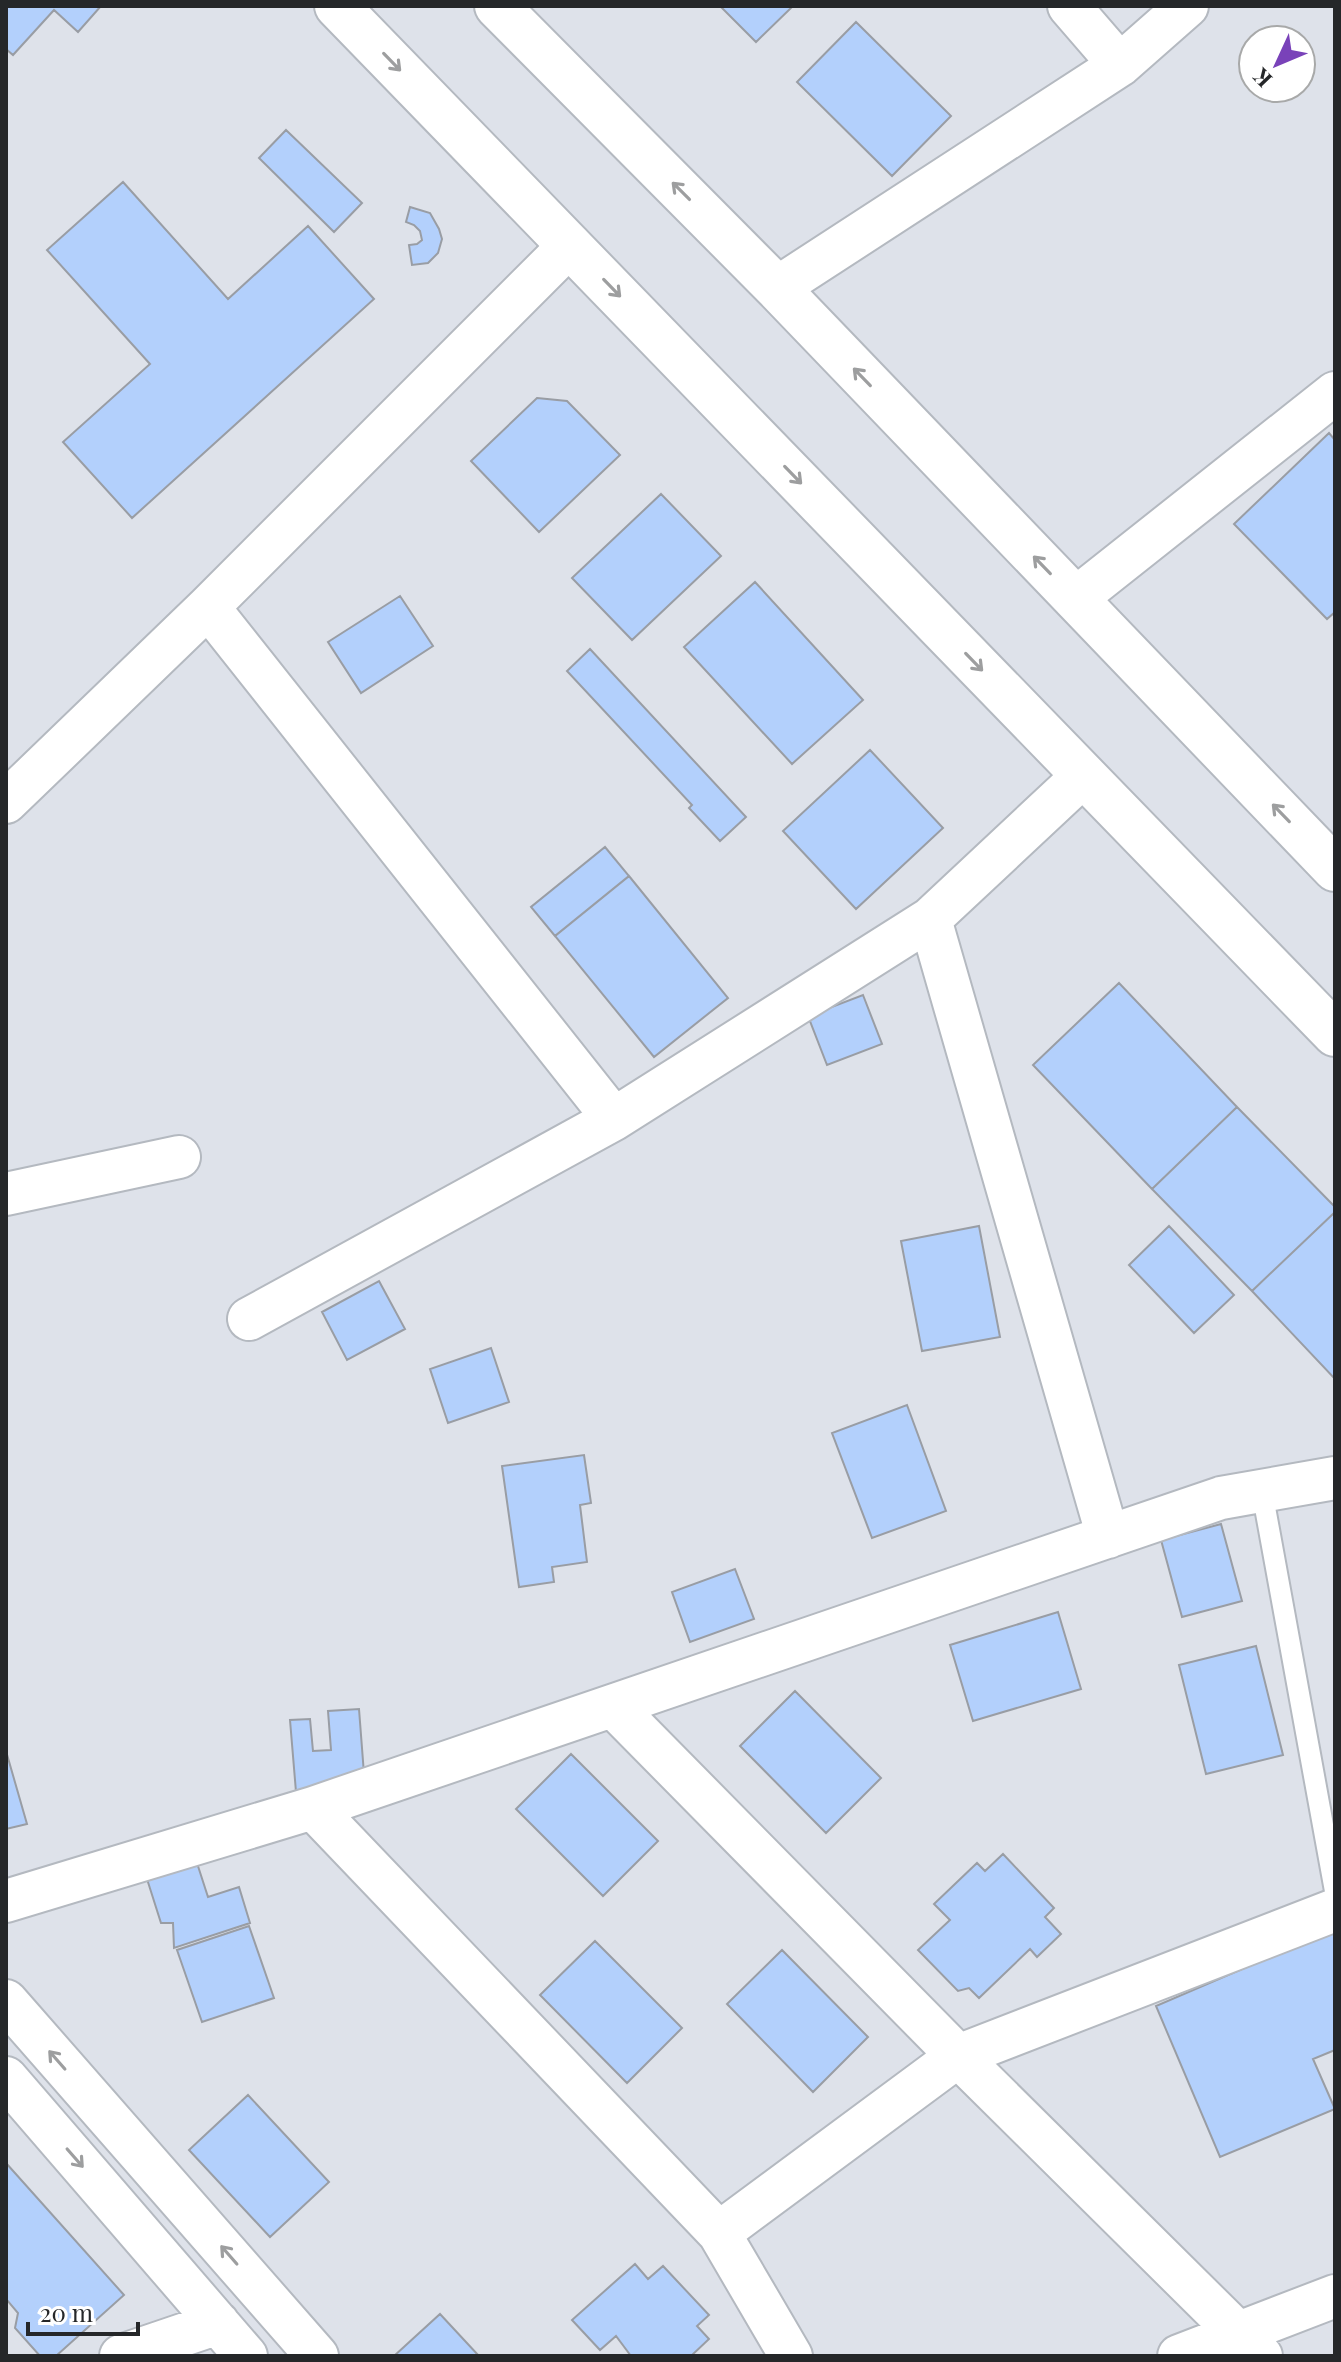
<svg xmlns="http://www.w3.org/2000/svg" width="1341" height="2362" font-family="'Playfair Display',serif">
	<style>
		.building { fill: #b3d0fc; stroke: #999da4; stroke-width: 2 }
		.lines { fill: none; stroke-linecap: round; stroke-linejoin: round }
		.lane-casing { stroke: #b4b9c0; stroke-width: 24 }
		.street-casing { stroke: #b4b9c0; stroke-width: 46 }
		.primary-casing { stroke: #b4b9c0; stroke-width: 48 }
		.lane { stroke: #fff; stroke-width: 20 }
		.street { stroke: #fff; stroke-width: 42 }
		.primary { stroke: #fff; stroke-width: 44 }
		.oneway { stroke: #9d9e9f }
	</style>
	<rect width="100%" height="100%" fill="#dee2ea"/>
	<path class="building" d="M6,6h95l-23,26 -24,-22 -41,45 -7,-6z
		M720,6h73l-37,36z
		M856,22l95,94 -59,60 -95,-94z
		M286,130l76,73 -28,29 -75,-74z
		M123,182l105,117 80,-73 66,73 -242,219 -69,-76 87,-78 -103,-114z
		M410,207l20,6 9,16 3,10 -4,14 -10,10 -16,2 -3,-20 8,-1 5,-4 -2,-9 -6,-6 -8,-3z
		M537,398l30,3 53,54 -81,77 -68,-71z
		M1329,433l6,7v172l-8,7 -93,-95z
		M661,494l60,62 -89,84 -60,-62z
		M755,582l108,118 -71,64 -108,-117z
		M400,596l33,50 -72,47 -33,-51z
		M590,649l156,168 -26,24 -31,-33 3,-3 -125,-134z
		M870,750l73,78 -87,81 -73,-78z
		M605,847l24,29 -74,60 -24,-29z
		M629,876l99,122 -74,59 -99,-121z
		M1119,983l118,124 -85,82 -119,-124z
		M863,995l19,49 -55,21 -19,-49z
		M1237,1107l98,100v5l-83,79 -100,-102z
		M1335,1212v167l-83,-88z
		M979,1226l21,111 -78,14 -21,-110z
		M1169,1226l65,69 -40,38 -65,-68z
		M379,1281l26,48 -58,31 -25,-48z
		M491,1348l18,54 -61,21 -18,-54z
		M907,1405l39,106 -74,27 -40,-105z
		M584,1455l7,48 -11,2 7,57 -35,5 2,15 -35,5 -17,-121z
		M1221,1524l21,77 -60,16 -21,-77z
		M735,1569l19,50 -64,23 -18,-50z
		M1058,1612l23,77 -108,32 -23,-76z
		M1256,1646l27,109 -77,19 -27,-109z
		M795,1691l86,87 -55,55 -86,-87z
		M359,1709l6,78 -69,5 -6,-72 20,-1 3,32 18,-1 -3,-39z
		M6,1751l21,73 -21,5z
		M571,1754l87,87 -55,55 -87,-87z
		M1003,1854l51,54 -9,9 16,17 -24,23 -7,-8 -51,49 -10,-10 -11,3 -40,-41 32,-30 -16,-16 43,-41 8,8z
		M197,1863l11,34 31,-10 11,36 -76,25 -1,-25h-12l-14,-44z
		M249,1926l25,72 -72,24 -25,-72z
		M1335,1929v121l-22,9 22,50 -115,48 -64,-151z
		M595,1941l87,87 -55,55 -87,-88z
		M782,1950l86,87 -55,55 -86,-88z
		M248,2095l81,87 -59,55 -81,-87z
		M6,2163l118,132 -68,61h-16l-25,-28 3,-15 -12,-14z
		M635,2264l13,15 15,-13 46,49 -12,11 12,13 -18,17h-60l-15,-20 -16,14 -28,-30z
		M440,2314l39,42h-85z"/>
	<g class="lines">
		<g class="lane-casing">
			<path id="lane" d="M1262,1491l73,400"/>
		</g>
		<g class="street-casing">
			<path id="street" d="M1069,6l51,59
				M777,288l343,-223 67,-59
				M1075,599l260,-206
				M208,607l406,512
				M6,802l202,-195 362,-362
				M930,919l178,618
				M6,1194l173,-37
				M249,1319l365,-200 316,-200 154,-144
				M613,1706l345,350 303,300
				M313,1808l406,425 72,123
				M6,1901l307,-93 908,-310 114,-20
				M6,2001l311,355
				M6,2078l240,278
				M719,2233l239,-177 377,-146
				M121,2356l97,-33
				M1179,2356l156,-60"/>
		</g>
		<g class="primary-casing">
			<path id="primary" d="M337,6l998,1028
				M497,6l280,282 558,581"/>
		</g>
		<use href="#lane" class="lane"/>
		<use href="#street" class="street"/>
		<use href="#primary" class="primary"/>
	</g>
	<defs><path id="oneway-shaft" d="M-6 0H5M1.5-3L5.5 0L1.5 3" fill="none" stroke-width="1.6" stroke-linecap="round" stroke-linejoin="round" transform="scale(2)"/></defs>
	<g class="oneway">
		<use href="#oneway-shaft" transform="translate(392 62) rotate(46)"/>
		<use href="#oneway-shaft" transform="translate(681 191) rotate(-135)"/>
		<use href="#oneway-shaft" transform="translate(612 288) rotate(46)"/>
		<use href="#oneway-shaft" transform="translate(862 377) rotate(-134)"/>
		<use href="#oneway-shaft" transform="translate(793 475) rotate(46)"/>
		<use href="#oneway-shaft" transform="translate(1042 565) rotate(-134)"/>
		<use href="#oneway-shaft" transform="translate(974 662) rotate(46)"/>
		<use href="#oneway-shaft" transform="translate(1281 813) rotate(-134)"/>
		<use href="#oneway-shaft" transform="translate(57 2060) rotate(-131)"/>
		<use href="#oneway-shaft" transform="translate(75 2158) rotate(49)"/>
		<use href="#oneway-shaft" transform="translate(229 2255) rotate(-131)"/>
	</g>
	<rect width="1341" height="2362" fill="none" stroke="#252729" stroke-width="16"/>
	<g transform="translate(1277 64) rotate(226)"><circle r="38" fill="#ffffff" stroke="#a8a9a9" stroke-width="2"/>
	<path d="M0-6L14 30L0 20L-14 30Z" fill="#7942b9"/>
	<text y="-12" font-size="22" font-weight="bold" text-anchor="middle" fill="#252729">K</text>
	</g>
	<path d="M28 2322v12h110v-12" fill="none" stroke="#252729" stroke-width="4"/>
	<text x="40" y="2322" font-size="24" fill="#252729" stroke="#ffffff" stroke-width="6" paint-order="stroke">20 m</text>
</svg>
